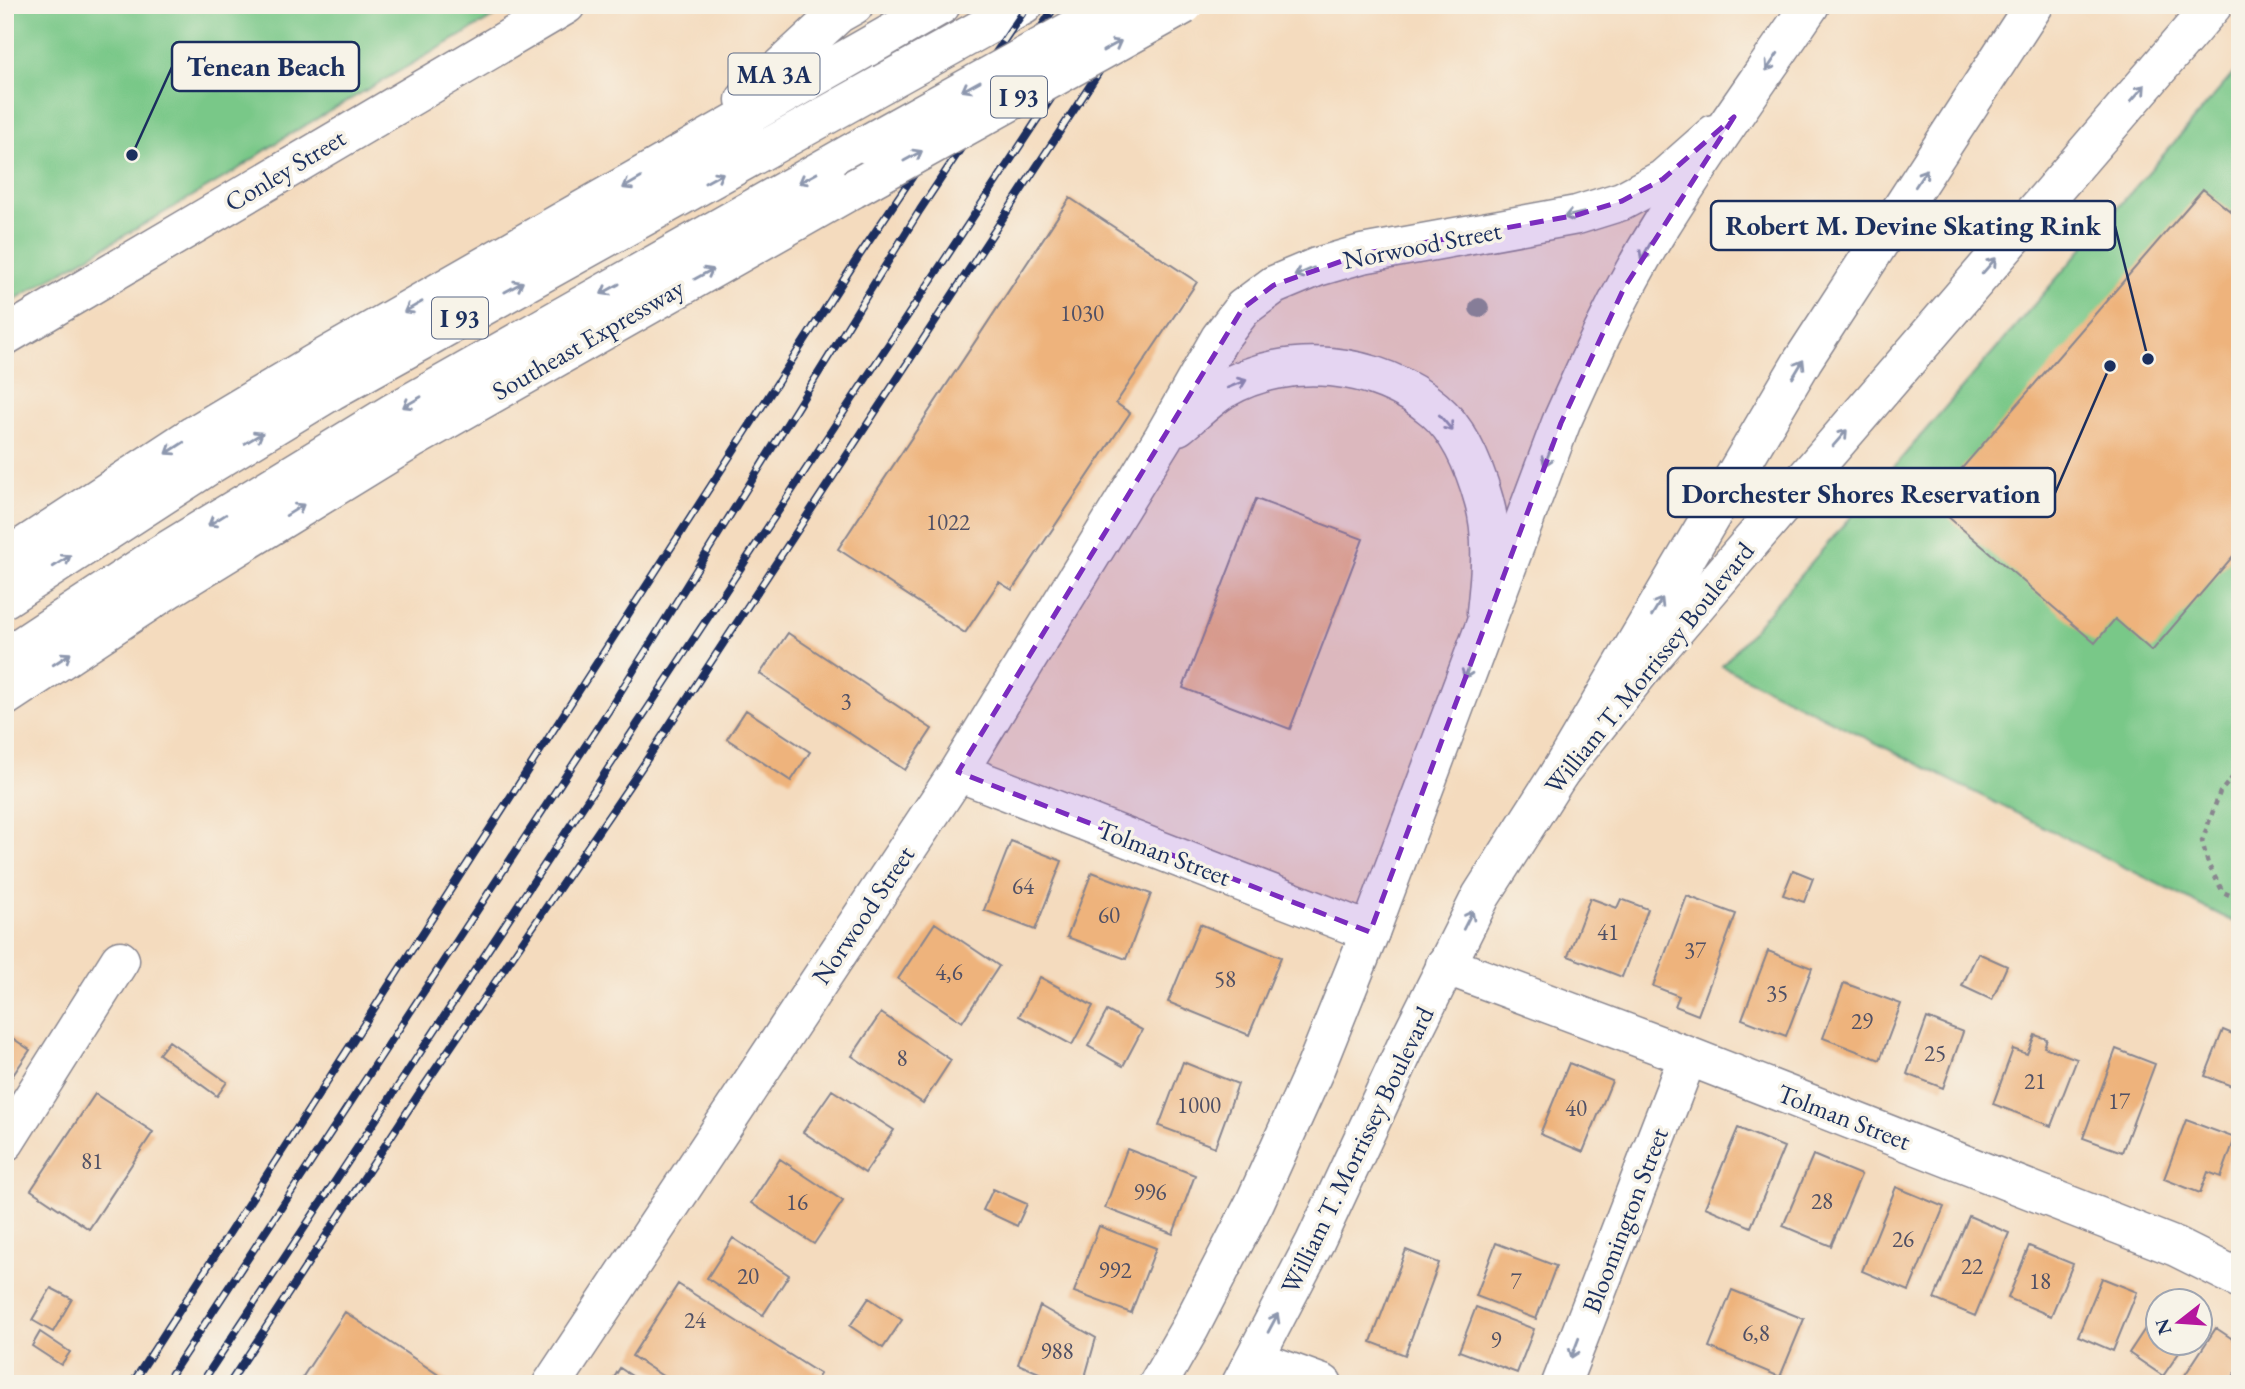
<svg xmlns="http://www.w3.org/2000/svg" width="2245" height="1389" font-family="'EB Garamond',serif">
	<style>
		.green { fill: #79c888; stroke: #4a7c73; stroke-width: 2 }
		.building { fill: #eeb37b }
		.lines { fill: none; stroke-linecap: round; stroke-linejoin: round }
		.minor-casing { stroke: #88858e; stroke-width: 41 }
		.primary-casing { stroke: #88858e; stroke-width: 41 }
		.motorway-casing { stroke: #88858e; stroke-width: 41 }
		.path { stroke: #88858e; stroke-width: 4.5; stroke-dasharray: 5 5; stroke-linecap: butt }
		.minor { stroke: #fff; stroke-width: 38 }
		.primary { stroke: #fff; stroke-width: 38 }
		.motorway { stroke: #fff; stroke-width: 38 }
		.rail-casing { stroke: #1b2f5e; stroke-width: 8 }
		.rail { stroke: #f7f3e8; stroke-width: 5; stroke-dasharray: 16; stroke-linecap: butt }
		.motorway-bridge-casing { stroke: #88858e; stroke-width: 41; stroke-linecap: butt }
		.motorway-bridge { stroke: #fff; stroke-width: 38 }
		.tree { fill: #89918f }
		.oneway { stroke: #8d97ae }
		.marked { fill: #7b2cbf; fill-opacity: 0.2; stroke: #7b2cbf; stroke-width: 5; stroke-dasharray: 14 9; stroke-linejoin: round }
		.labels { text-anchor: middle; dominant-baseline: central; stroke-width: 7; stroke-linejoin: round; paint-order: stroke }
		.number-label { font-size: 23px; fill: #505065 }
		.shield { fill: #f7f3e8; stroke: #5d6a87; stroke-width: 2 }
		.shield-label { font-size: 24px; font-weight: bold; fill: #1b2f5e }
		.street-label { font-size: 26px; fill: #1b2f5e; stroke: #f7f3e8 }
		.leader { fill: none; stroke: #1b2f5e; stroke-width: 2.5 }
		.callout-dot { fill: #1b2f5e; stroke: #f7f3e8; stroke-width: 2.5 }
		.callout { fill: #f7f3e8; stroke: #1b2f5e; stroke-width: 2.5 }
		.callout-label { font-size: 28px; text-anchor: middle; font-weight: bold; fill: #1b2f5e }
	</style>
	<rect width="100%" height="100%" fill="#f7f3e8"/>
	<filter id="ink" filterUnits="userSpaceOnUse"><feTurbulence type="fractalNoise" baseFrequency=".0143" numOctaves="2"/><feDisplacementMap in="SourceGraphic" scale="14" xChannelSelector="R" yChannelSelector="G"/><feConvolveMatrix kernelMatrix="1 2 1 2 8 2 1 2 1" color-interpolation-filters="sRGB"/></filter>
	<filter id="wash" filterUnits="userSpaceOnUse"><feTurbulence type="fractalNoise" baseFrequency=".00686" numOctaves="4" result="noise"/><feDisplacementMap in="SourceGraphic" scale="28" xChannelSelector="R" yChannelSelector="G"/><feGaussianBlur stdDeviation="1.57" result="paint"/><feColorMatrix in="noise" values="0 0 0 0 0 0 0 0 0 0 0 0 0 0 0 0 0 1.4 0 .05"/><feComposite in="paint" operator="in"/></filter>
	<g filter="url(#wash)">
		<rect width="100%" height="100%" fill="#f4dbbe"/>
		<path class="green" d="M5,5h509l-229,132 -51,35 -229,133z
			M2240,66v859l-518,-259z"/>
		<g id="blocks">
			<path class="building" d="M2203,189l32,26 5,-7v340l-88,103 -37,-32 -20,24 -163,-140z
				M1070,198l127,84 -81,121 14,10 -118,177 -13,-8 -34,51 -127,-84z
				M1256,499l107,40 -73,190 -107,-41z
				M788,633l144,96 -27,41 -145,-96z
				M746,710l64,42 -19,29 -64,-42z
				M1011,841l51,20 -27,69 -51,-20z
				M1793,870l20,8 -9,24 -21,-7z
				M1092,872l59,22 -25,65 -59,-22z
				M1687,896l49,18 -38,101 -23,-9 4,-10 -26,-10z
				M1590,898l27,10 4,-9 27,10 -26,68 -54,-21z
				M935,923l64,43 -37,56 -64,-43z
				M1200,924l81,33 -32,78 -81,-33z
				M1768,951l44,17 -26,68 -44,-17z
				M1978,953l29,13 -15,34 -30,-14z
				M1040,977l53,29 -21,39 -53,-29z
				M1844,983l57,21 -21,56 -57,-22z
				M1107,1011l35,19 -19,36 -35,-20z
				M881,1013l70,47 -28,43 -71,-47z
				M1927,1018l36,14 -20,56 -36,-14z
				M2223,1030l17,7v52l-35,-13z
				M5,1033l25,17 -25,37z
				M2035,1035l12,4 -3,8 33,12 -26,67 -58,-22 20,-55 14,5z
				M169,1041l58,41 -10,14 -58,-42z
				M2116,1049l39,15 -33,88 -39,-14z
				M1183,1062l55,22 -23,63 -56,-21z
				M1569,1063l43,18 -29,71 -43,-18z
				M832,1090l62,40 -29,43 -62,-41z
				M95,1094l58,38 -64,97 -58,-39z
				M2186,1120l49,18 -14,39 -13,-5 -8,21 -36,-14z
				M1738,1128l46,19 -33,80 -46,-20z
				M1127,1149l68,26 -22,59 -68,-26z
				M1813,1155l48,20 -30,71 -48,-20z
				M780,1159l63,42 -29,43 -63,-41z
				M1896,1187l48,20 -35,84 -47,-20z
				M993,1189l34,15 -10,22 -34,-16z
				M1969,1216l40,17 -34,83 -41,-17z
				M1099,1226l57,22 -25,65 -57,-21z
				M733,1238l56,37 -26,40 -56,-37z
				M1496,1243l60,23 -20,53 -60,-23z
				M2029,1246l44,18 -22,52 -43,-18z
				M1406,1250l33,13 -34,92 -34,-13z
				M2102,1278l35,14 -24,59 -35,-15z
				M678,1284l142,90 -6,10h-139l-43,-28z
				M51,1288l21,11 -19,33 -21,-12z
				M1732,1290l72,29 -24,58 -71,-30z
				M869,1298l33,22 -19,28 -33,-22z
				M1040,1306l56,32 -13,46h-18l-47,-20z
				M1476,1307l58,22 -17,44 -58,-22z
				M2158,1309v35h27l-22,32 -34,-23z
				M345,1312l107,72h-154z
				M2216,1328l24,16v22l-12,18h-49z
				M40,1332l30,20 -9,13 -29,-19z
				M620,1368l24,16h-34z"/>
		</g>
	</g>
	<g filter="url(#ink)">
		<use href="#blocks" fill-opacity="0" stroke="#88858e" stroke-width="2"/>
		<g class="lines">
			<g class="minor-casing">
				<path id="minor" d="M5,336l561,-331
					M1178,426c15,-12 30,-27 46,-37 63,-37 154,-28 210,20 26,22 41,59 50,92 10,35 6,75 2,111
					M958,772l412,160
					M1445,965l243,91 488,191 64,32
					M5,1142l115,-182
					M1254,1359l69,25
					M552,1384l406,-612 205,-334 57,-100 23,-30 31,-23 43,-18 45,-13 215,-39 45,-14 41,-22 51,-45
					M1561,1384l127,-328"/>
			</g>
			<g class="primary-casing">
				<path id="primary" d="M1158,1384l32,-56 65,-126 60,-133 55,-137 191,-509c30,-67 60,-134 99,-196 47,-76 100,-148 150,-222
					M1241,1384l74,-142 92,-198 74,-148 79,-124 90,-113 563,-654"/>
			</g>
			<g class="motorway-casing">
				<path id="motorway" d="M745,100l93,-86 16,-9
					M5,559l189,-124 121,-72 626,-358
					M5,598l206,-134 120,-73 693,-386
					M5,657l147,-97 242,-148 473,-268
					M5,697l165,-109 241,-148 442,-251
					M1560,772l243,-412 231,-355"/>
			</g>
			<path class="path" d="M2240,769l-20,23 -18,49 6,23 15,28 17,8"/>
			<use href="#minor" class="minor"/>
			<use href="#primary" class="primary"/>
			<use href="#motorway" class="motorway"/>
			<g class="rail-casing">
				<path id="rail" d="M132,1384l727,-1128 169,-251
					M165,1384l444,-674 311,-500 136,-205
					M201,1384l912,-1379
					M229,1384l195,-298 212,-310 507,-771"/>
			</g>
			<use href="#rail" class="rail"/>
			<g class="motorway-bridge-casing">
				<path id="motorway-bridge" d="M867,144l250,-139
					M853,189l331,-184"/>
			</g>
			<use href="#motorway-bridge" class="motorway-bridge"/>
		</g>
		<circle class="tree" cx="1479" cy="308" r="10"/>
		<defs><path id="oneway-shaft" d="M-6 0H5M1.5-3L5.5 0L1.5 3" fill="none" stroke-width="1.6" stroke-linecap="round" stroke-linejoin="round" transform="scale(1.75)"/></defs>
		<g class="oneway">
			<use href="#oneway-shaft" transform="translate(1112 46) rotate(-29)"/>
			<use href="#oneway-shaft" transform="translate(1772 62) rotate(124)"/>
			<use href="#oneway-shaft" transform="translate(971 86) rotate(151)"/>
			<use href="#oneway-shaft" transform="translate(2138 93) rotate(-49)"/>
			<use href="#oneway-shaft" transform="translate(913 156) rotate(-29)"/>
			<use href="#oneway-shaft" transform="translate(714 178) rotate(-29)"/>
			<use href="#oneway-shaft" transform="translate(808 178) rotate(151)"/>
			<use href="#oneway-shaft" transform="translate(1921 178) rotate(-57)"/>
			<use href="#oneway-shaft" transform="translate(632 183) rotate(150)"/>
			<use href="#oneway-shaft" transform="translate(1574 215) rotate(167)"/>
			<use href="#oneway-shaft" transform="translate(1646 251) rotate(120)"/>
			<use href="#oneway-shaft" transform="translate(1989 266) rotate(-49)"/>
			<use href="#oneway-shaft" transform="translate(1304 272) rotate(157)"/>
			<use href="#oneway-shaft" transform="translate(704 274) rotate(-29)"/>
			<use href="#oneway-shaft" transform="translate(514 287) rotate(-29)"/>
			<use href="#oneway-shaft" transform="translate(610 289) rotate(151)"/>
			<use href="#oneway-shaft" transform="translate(413 307) rotate(150)"/>
			<use href="#oneway-shaft" transform="translate(1798 369) rotate(-59)"/>
			<use href="#oneway-shaft" transform="translate(1237 384) rotate(-22)"/>
			<use href="#oneway-shaft" transform="translate(412 402) rotate(150)"/>
			<use href="#oneway-shaft" transform="translate(1446 423) rotate(50)"/>
			<use href="#oneway-shaft" transform="translate(254 438) rotate(-31)"/>
			<use href="#oneway-shaft" transform="translate(1840 438) rotate(-49)"/>
			<use href="#oneway-shaft" transform="translate(175 448) rotate(147)"/>
			<use href="#oneway-shaft" transform="translate(1548 456) rotate(111)"/>
			<use href="#oneway-shaft" transform="translate(295 510) rotate(-32)"/>
			<use href="#oneway-shaft" transform="translate(217 520) rotate(148)"/>
			<use href="#oneway-shaft" transform="translate(62 561) rotate(-33)"/>
			<use href="#oneway-shaft" transform="translate(1657 607) rotate(-59)"/>
			<use href="#oneway-shaft" transform="translate(62 659) rotate(-33)"/>
			<use href="#oneway-shaft" transform="translate(1468 669) rotate(110)"/>
			<use href="#oneway-shaft" transform="translate(1468 920) rotate(-63)"/>
			<use href="#oneway-shaft" transform="translate(1273 1323) rotate(-62)"/>
			<use href="#oneway-shaft" transform="translate(1575 1348) rotate(111)"/>
		</g>
	</g>
	<path class="marked" d="M1734,117l-110,171 -63,135 -191,509 -412,-160 285,-464 31,-23 88,-31 215,-39 45,-14 41,-22z"/>
	<g class="labels">
		<g class="number-label">
			<text x="1082" y="313">1030</text>
			<text x="948" y="522">1022</text>
			<text x="846" y="701">3</text>
			<text x="1023" y="886">64</text>
			<text x="1109" y="915">60</text>
			<text x="1608" y="932">41</text>
			<text x="1695" y="950">37</text>
			<text x="949" y="972">4,6</text>
			<text x="1225" y="979">58</text>
			<text x="1777" y="993">35</text>
			<text x="1862" y="1021">29</text>
			<text x="1935" y="1053">25</text>
			<text x="902" y="1058">8</text>
			<text x="2035" y="1081">21</text>
			<text x="2119" y="1101">17</text>
			<text x="1199" y="1105">1000</text>
			<text x="1576" y="1108">40</text>
			<text x="92" y="1161">81</text>
			<text x="1150" y="1192">996</text>
			<text x="1822" y="1201">28</text>
			<text x="797" y="1202">16</text>
			<text x="1903" y="1239">26</text>
			<text x="1972" y="1266">22</text>
			<text x="1115" y="1270">992</text>
			<text x="748" y="1276">20</text>
			<text x="1516" y="1281">7</text>
			<text x="2040" y="1281">18</text>
			<text x="695" y="1320">24</text>
			<text x="1756" y="1333">6,8</text>
			<text x="1496" y="1340">9</text>
			<text x="1057" y="1351">988</text>
		</g>
		<g class="shield">
			<rect x="728.5" y="53.5" width="91" height="41" rx="5"/>
			<rect x="991" y="76.5" width="56" height="41" rx="5"/>
			<rect x="432" y="297.5" width="56" height="41" rx="5"/>
		</g>
		<g class="shield-label">
			<text x="774" y="74">MA 3A</text>
			<text x="1019" y="97">I 93</text>
			<text x="460" y="318">I 93</text>
		</g>
		<g class="street-label">
			<text transform="translate(285 170) rotate(-31)">Conley Street</text>
			<text transform="translate(1422 245) rotate(-11)">Norwood Street</text>
			<text transform="translate(588 339) rotate(-30)">Southeast Expressway</text>
			<text transform="translate(1649 668) rotate(-51)">William T. Morrissey Boulevard</text>
			<text transform="translate(1164 853) rotate(21)">Tolman Street</text>
			<text transform="translate(863 915) rotate(-56)">Norwood Street</text>
			<text transform="translate(1844 1117) rotate(21)">Tolman Street</text>
			<text transform="translate(1357 1150) rotate(-64)">William T. Morrissey Boulevard</text>
			<text transform="translate(1625 1220) rotate(-69)">Bloomington Street</text>
		</g>
	</g>
	<path class="leader" d="M132 155L172 67M2148 359L2115 226M2110 366L2055 493"/>
	<g class="callout-dot">
		<circle cx="132" cy="155" r="7"/>
		<circle cx="2148" cy="359" r="7"/>
		<circle cx="2110" cy="366" r="7"/>
	</g>
	<g class="callout">
		<rect x="172" y="42" width="187" height="49" rx="7"/>
		<rect x="1711" y="201" width="404" height="49" rx="7"/>
		<rect x="1668" y="468" width="387" height="49" rx="7"/>
	</g>
	<g class="callout-label">
		<text x="266" y="76">Tenean Beach</text>
		<text x="1913" y="235">Robert M. Devine Skating Rink</text>
		<text x="1861" y="503">Dorchester Shores Reservation</text>
	</g>
	<rect width="2245" height="1389" fill="none" stroke="#f7f3e8" stroke-width="28"/>
	<g transform="translate(2179 1322) rotate(253)"><circle r="33" fill="#f7f3e8" stroke="#9fa5b1" stroke-width="2"/>
	<path d="M0-5L12 26L0 18L-12 26Z" fill="#b5179e"/>
	<text y="-10" font-size="19" font-weight="bold" text-anchor="middle" fill="#1b2f5e">N</text>
	</g>
</svg>
